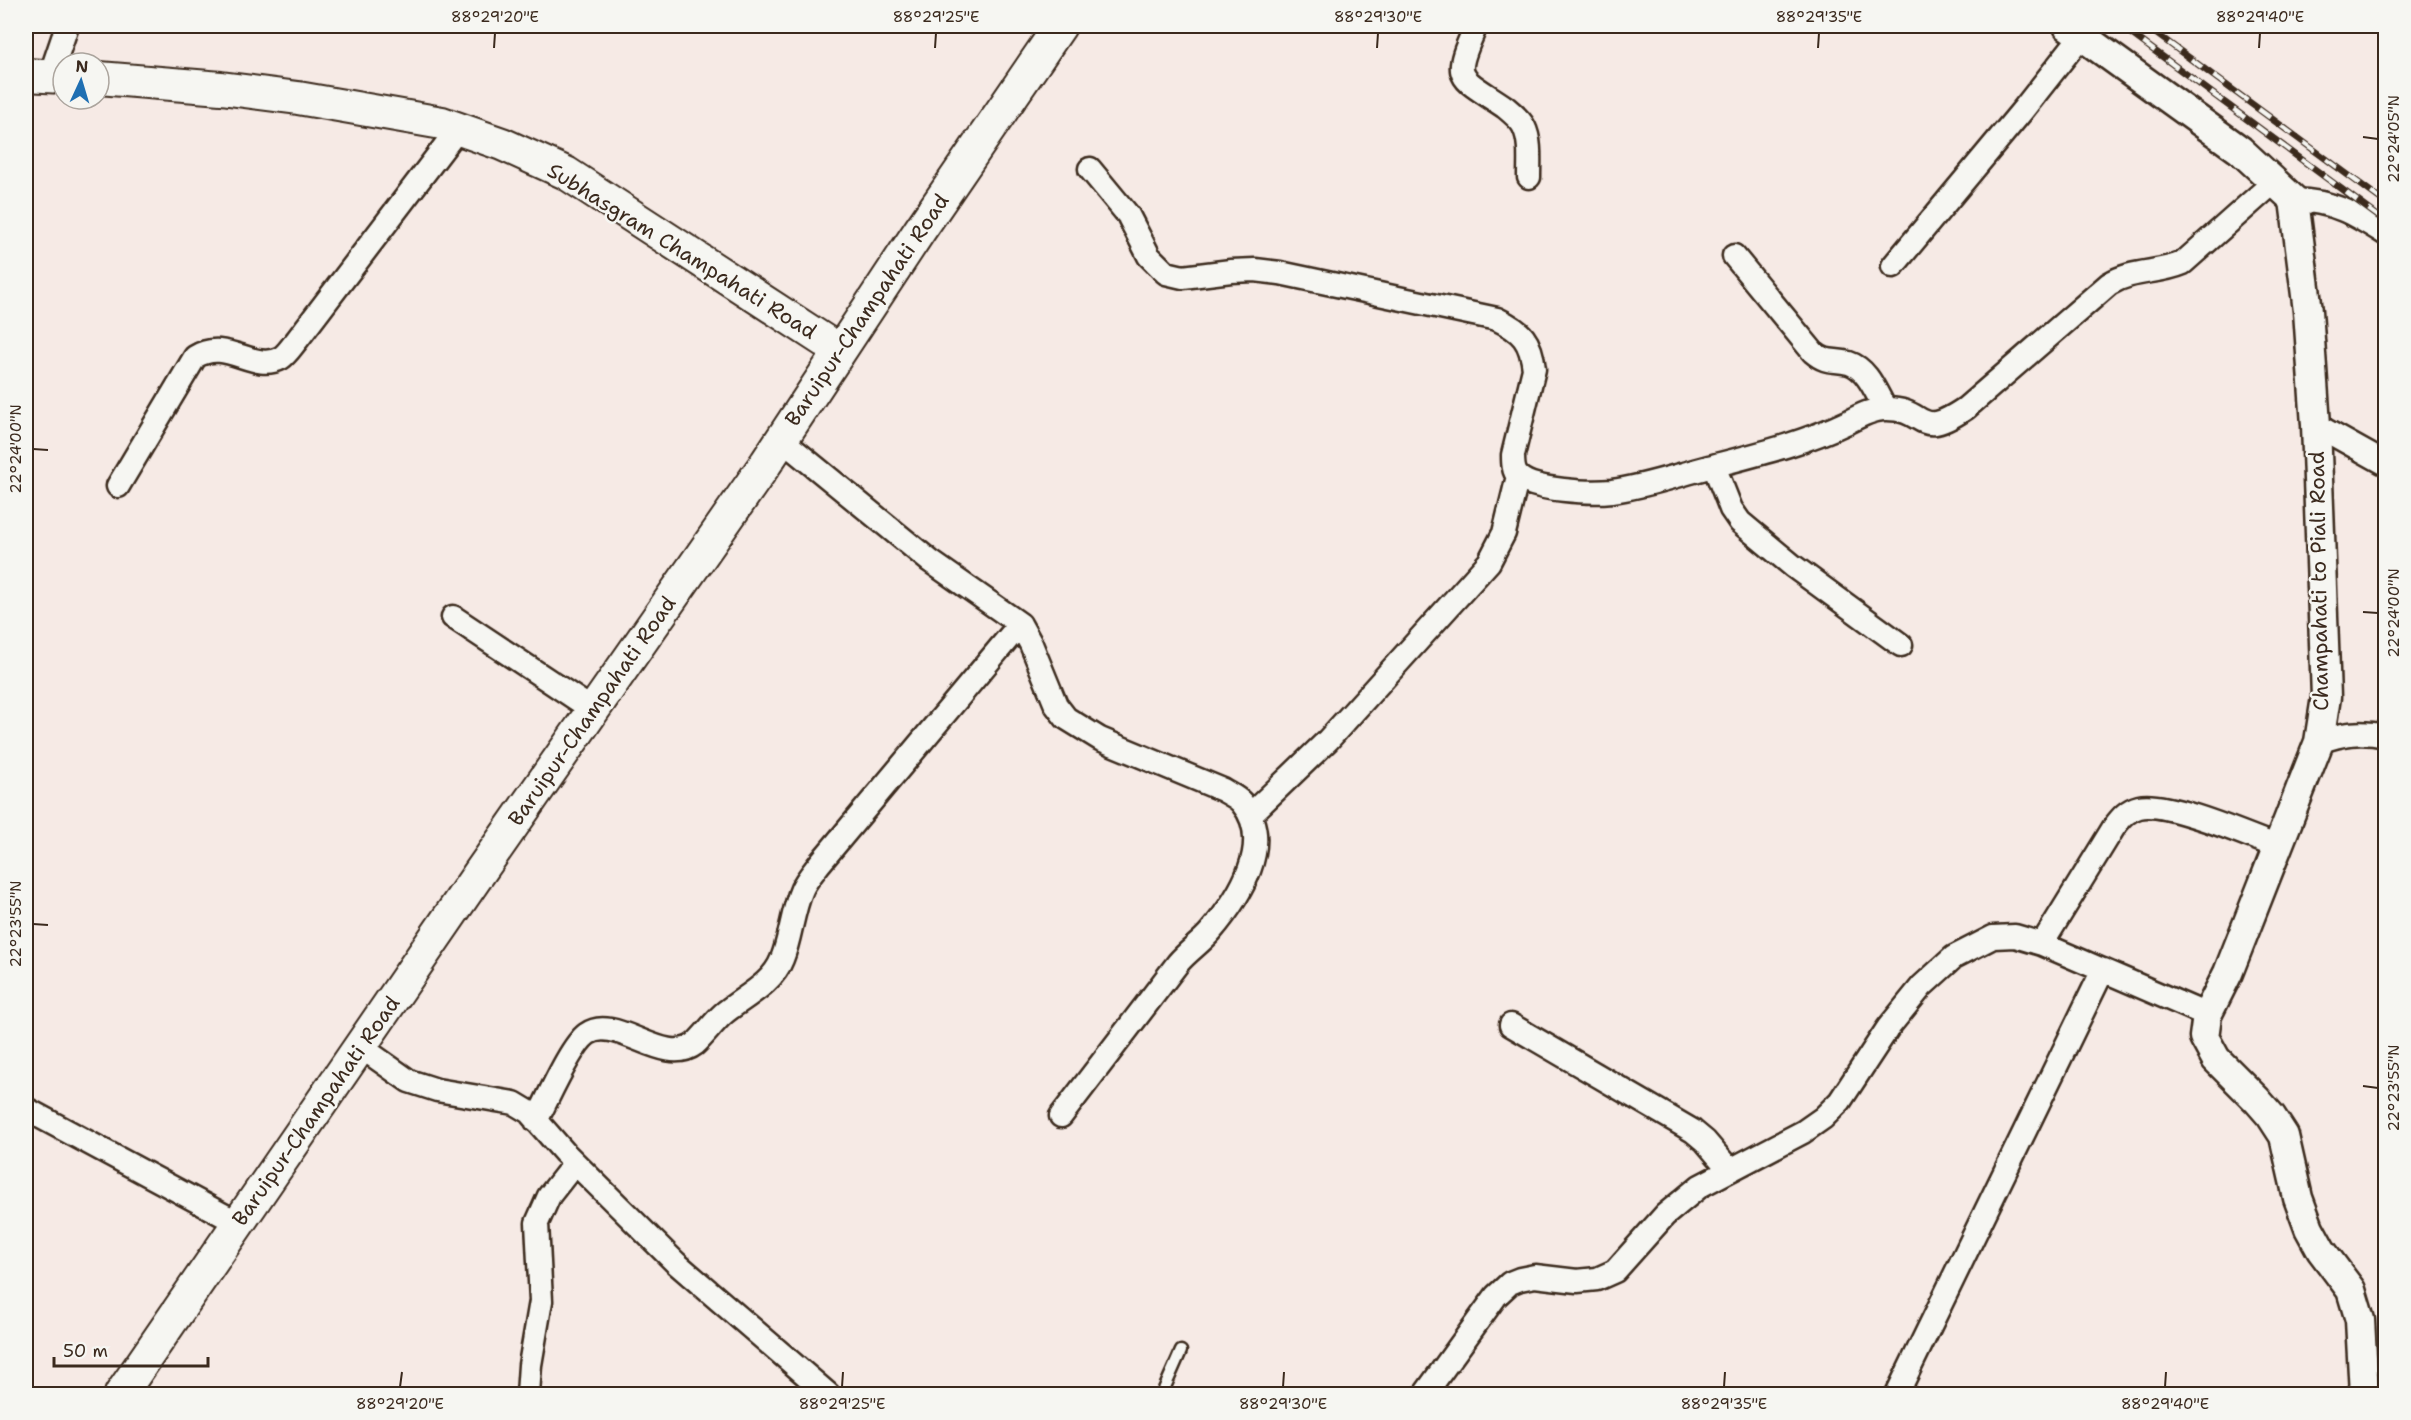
<svg xmlns="http://www.w3.org/2000/svg" width="2411" height="1420" font-family="'Shantell Sans',sans-serif">
	<style>
		.lines { fill: none; stroke-linecap: round; stroke-linejoin: round }
		.service-casing { stroke: #3b2a1e; stroke-width: 15 }
		.minor-casing { stroke: #3b2a1e; stroke-width: 27 }
		.tertiary-casing { stroke: #3b2a1e; stroke-width: 33 }
		.secondary-casing { stroke: #3b2a1e; stroke-width: 36 }
		.service { stroke: #f6f6f2; stroke-width: 10 }
		.minor { stroke: #f6f6f2; stroke-width: 22 }
		.tertiary { stroke: #f6f6f2; stroke-width: 28 }
		.secondary { stroke: #f6f6f2; stroke-width: 32 }
		.rail-casing { stroke: #3b2a1e; stroke-width: 7 }
		.rail { stroke: #f6f6f2; stroke-width: 4.5; stroke-dasharray: 14; stroke-linecap: butt }
		.ticks { fill: none; stroke: #3b2a1e; stroke-width: 2 }
		.labels { text-anchor: middle; dominant-baseline: central; stroke-width: 5; stroke-linejoin: round; paint-order: stroke }
		.street-label { font-size: 21px; fill: #3b2a1e; stroke: #f6f6f2 }
		.neatline { fill: none; stroke: #3b2a1e; stroke-width: 2 }
		.ticks-label { font-size: 15px; text-anchor: middle; fill: #3b2a1e }
	</style>
	<rect width="100%" height="100%" fill="#f6eae5"/>
	<filter id="ink" filterUnits="userSpaceOnUse"><feTurbulence type="fractalNoise" baseFrequency=".0167" numOctaves="2"/><feDisplacementMap in="SourceGraphic" scale="12" xChannelSelector="R" yChannelSelector="G"/><feConvolveMatrix kernelMatrix="1 2 1 2 8 2 1 2 1" color-interpolation-filters="sRGB"/></filter>
	<g filter="url(#ink)">
		<g class="lines">
			<g class="service-casing">
				<path id="service" d="M1162,1394l19,-43"/>
			</g>
			<g class="minor-casing">
				<path id="minor" d="M1476,26c-25,55 -18,49 29,81 6,5 16,13 19,20 7,14 5,34 5,50
					M50,76l17,-50
					M1090,169l38,46 21,41 17,17 17,4 48,-6 24,-1 25,3 217,46c25,12 34,22 37,50l-21,86c0,7 0,16 5,21 15,15 74,17 94,15 31,-4 63,-15 93,-23 49,-13 97,-24 143,-46 11,-6 26,-14 39,-13 41,0 29,33 79,-1l143,-124c24,-15 48,-10 74,-21l91,-81
					M2294,200c39,1 59,13 92,34
					M1734,256l79,96c14,12 20,7 36,11 19,6 27,30 36,45
					M1893,266l129,-155 60,-76
					M2316,425l70,39
					M782,440l148,121 90,63 11,20 25,61 10,13 34,21 123,51c6,4 14,7 19,13 33,40 -3,95 -31,128 -10,12 -23,20 -33,32l-117,153
					M1714,466l17,43 9,13 53,44 108,79
					M118,486l77,-129c32,-20 58,16 86,1 6,-4 11,-12 16,-18l161,-211
					M453,617l140,93
					M2319,742c24,-9 41,-11 67,-6
					M1250,815l78,-75 161,-178 15,-29 14,-57
					M2042,944l72,-117c7,-9 13,-17 25,-20 27,-7 110,29 139,40
					M1511,1025l182,106 12,10 24,28
					M361,1047l48,34 28,9 77,13 15,9 36,41 111,110 152,131
					M26,1109l212,114
					M536,1121c11,-20 34,-75 51,-87 28,-21 77,34 108,10 10,-9 18,-21 28,-30 20,-17 49,-29 59,-55 9,-22 10,-47 20,-70 4,-9 12,-18 18,-26l200,-239
					M528,1394l2,-29 11,-64 -4,-78 12,-27 26,-33
					M1425,1394l71,-98 14,-13 10,-4 15,-3 42,5 20,-2 18,-8 50,-56 35,-29 103,-54 20,-14 17,-17 48,-73 34,-42 32,-29 39,-20 22,-1 27,8 165,71
					M1897,1394l206,-424"/>
			</g>
			<g class="tertiary-casing">
				<path id="tertiary" d="M2068,26l172,124 54,50 14,111 8,114 10,272 -7,45 -91,231 -21,42 -3,22 12,22 41,41 14,16 13,20 14,62 11,30 12,22 30,40 9,30 4,74"/>
			</g>
			<g class="secondary-casing">
				<path id="secondary" d="M26,75l37,2
					M99,78l122,10 77,10 144,25 60,21 64,29 274,178
					M121,1394l359,-522 286,-409 154,-233 140,-204"/>
			</g>
			<use href="#service" class="service"/>
			<use href="#minor" class="minor"/>
			<use href="#tertiary" class="tertiary"/>
			<use href="#secondary" class="secondary"/>
			<g class="rail-casing">
				<path id="rail" d="M2121,26l265,196
					M2146,26l240,177"/>
			</g>
			<use href="#rail" class="rail"/>
		</g>
	</g>
	<path class="ticks" d="M494,48l1,-15M935,48l1,-15M1377,48l1,-15M1818,48l1,-15M2259,48l1,-15M2363,137l15,2M33,449l15,1M2363,612l15,1M33,924l15,1M2363,1086l15,2M400,1387l2,-15M842,1387l1,-15M1283,1387l1,-15M1724,1387l1,-15M2165,1387l1,-15"/>
	<g class="labels">
		<g class="street-label">
			<text transform="translate(682 251) rotate(32)">Subhasgram Champahati Road</text>
			<text transform="translate(867 310) rotate(-56)">Baruipur-Champahati Road</text>
			<text transform="translate(2319 581) rotate(-91)">Champahati to Piali Road</text>
			<text transform="translate(592 711) rotate(-55)">Baruipur-Champahati Road</text>
			<text transform="translate(316 1111) rotate(-55)">Baruipur-Champahati Road</text>
		</g>
	</g>
	<rect width="2411" height="1420" fill="none" stroke="#f6f6f2" stroke-width="66"/>
	<g transform="translate(81 81) rotate(4)"><circle r="28" fill="#f6f6f2" stroke="#aba49d" stroke-width="1.5"/>
	<path d="M0-4.5L10 22L0 15L-10 22Z" fill="#1f6fb2"/>
	<text y="-9" font-size="16" font-weight="bold" text-anchor="middle" fill="#3b2a1e">N</text>
	</g>
	<path d="M54 1357v9h154v-9" fill="none" stroke="#3b2a1e" stroke-width="3"/>
	<text x="63" y="1357" font-size="18" fill="#3b2a1e" stroke="#f6f6f2" stroke-width="4.5" paint-order="stroke">50 m</text>
	<rect x="33" y="33" width="2345" height="1354" class="neatline"/>
	<g class="ticks-label">
		<text x="495" y="22">88°29'20"E</text>
		<text x="936" y="22">88°29'25"E</text>
		<text x="1378" y="22">88°29'30"E</text>
		<text x="1819" y="22">88°29'35"E</text>
		<text x="2260" y="22">88°29'40"E</text>
		<text transform="translate(2394 139) rotate(-90)" y="5">22°24'05"N</text>
		<text transform="translate(16 449) rotate(-90)" y="5">22°24'00"N</text>
		<text transform="translate(2394 613) rotate(-90)" y="5">22°24'00"N</text>
		<text transform="translate(16 924) rotate(-90)" y="5">22°23'55"N</text>
		<text transform="translate(2394 1088) rotate(-90)" y="5">22°23'55"N</text>
		<text x="400" y="1409">88°29'20"E</text>
		<text x="842" y="1409">88°29'25"E</text>
		<text x="1283" y="1409">88°29'30"E</text>
		<text x="1724" y="1409">88°29'35"E</text>
		<text x="2165" y="1409">88°29'40"E</text>
	</g>
</svg>
